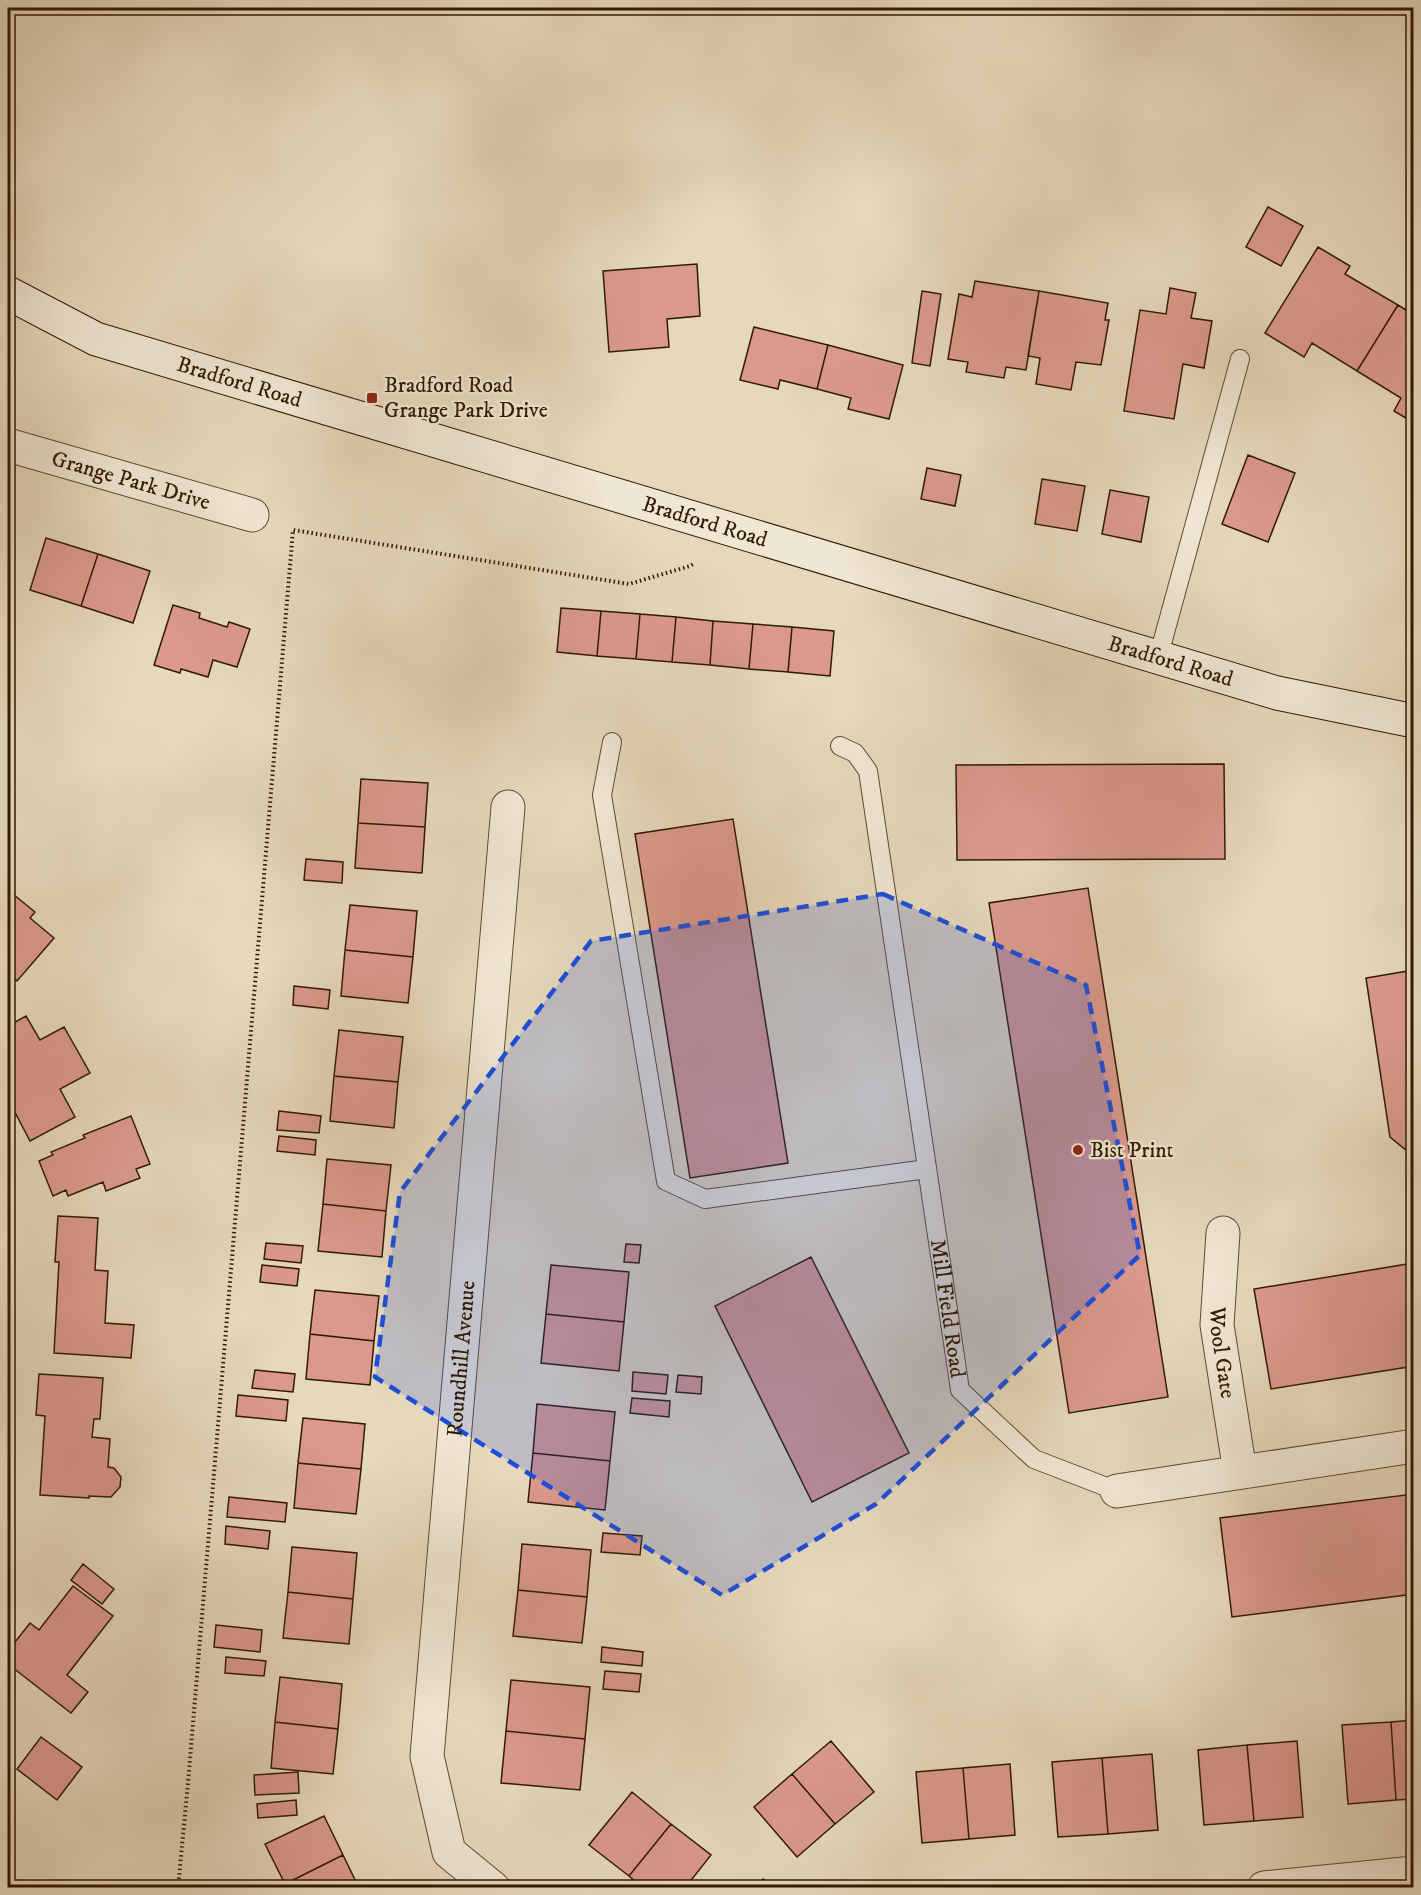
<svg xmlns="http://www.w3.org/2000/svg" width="1421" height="1895" font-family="'IM FELL DW Pica',serif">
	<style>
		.building { fill: #db998d; stroke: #311a00; stroke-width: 1.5 }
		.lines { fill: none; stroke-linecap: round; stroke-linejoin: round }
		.service-casing { stroke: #5e4a2f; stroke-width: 20 }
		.minor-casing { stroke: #5e4a2f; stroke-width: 35 }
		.secondary-casing { stroke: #311a00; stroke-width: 35 }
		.path { stroke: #311a00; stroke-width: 4; stroke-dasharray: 1.5 3; stroke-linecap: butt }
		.service { stroke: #efe6d3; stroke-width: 18 }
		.minor { stroke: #efe6d3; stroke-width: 33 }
		.secondary { stroke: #efe6d3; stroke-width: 33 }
		.marked { fill: #1d4ed8; fill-opacity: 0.2; stroke: #1d4ed8; stroke-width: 4.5; stroke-dasharray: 12 8; stroke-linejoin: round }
		.poi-dot { fill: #8f2418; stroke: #efe6d3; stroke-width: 2 }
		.labels { text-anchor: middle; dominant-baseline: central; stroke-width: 4.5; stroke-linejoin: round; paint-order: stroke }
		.street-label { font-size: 22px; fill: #311a00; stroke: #efe6d3 }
		.poi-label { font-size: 22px; fill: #311a00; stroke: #efe6d3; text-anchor: start }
	</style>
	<rect width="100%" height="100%" fill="#e6d8bb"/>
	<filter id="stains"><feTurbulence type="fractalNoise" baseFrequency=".00333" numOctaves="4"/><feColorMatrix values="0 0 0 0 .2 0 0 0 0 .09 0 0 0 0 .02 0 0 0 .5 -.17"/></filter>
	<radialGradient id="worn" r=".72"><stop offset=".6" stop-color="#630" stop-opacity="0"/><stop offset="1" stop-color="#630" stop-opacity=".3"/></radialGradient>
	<path class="building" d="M1268,207l35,19 -22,40 -35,-19z
		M1318,247l32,19 -5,8 53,31 -41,66 -45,-28 -8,14 -39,-24z
		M697,264l3,52 -33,3 2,28 -60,5 -6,-81z
		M975,281l64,10 -13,79 -20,-3 -2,11 -38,-6 2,-10 -20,-3 11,-65 13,3z
		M1170,288l26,5 -5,25 21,3 -8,47 -21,-4 -9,55 -50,-8 16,-101 26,4z
		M922,291l19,3 -11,72 -18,-3z
		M1039,291l69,12 -3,17h4l-8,45 -25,-3 -5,28 -35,-6 4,-26 -12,-2z
		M1398,305l16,10v108l-20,-12 7,-13 -44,-27z
		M754,327l74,18 -11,44 -37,-9 -2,9 -38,-9z
		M828,345l75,20 -14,54 -41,-10 3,-11 -34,-9z
		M1248,455l47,18 -27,69 -46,-18z
		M927,468l34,7 -6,31 -34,-7z
		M1042,479l43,7 -8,45 -42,-7z
		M1110,490l39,7 -8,45 -39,-8z
		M46,538l52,16 -17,52 -51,-16z
		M98,554l52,17 -17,52 -52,-17z
		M173,605l27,8 -1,5 28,9 2,-5 21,7 -13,38 -24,-7 -5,17 -27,-8 -1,4 -26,-8z
		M561,608l40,3 -4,45 -40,-4z
		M601,611l39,3 -4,45 -39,-3z
		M640,614l36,3 -4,45 -36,-3z
		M676,617l37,4 -3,44 -38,-3z
		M713,621l40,3 -4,45 -39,-4z
		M753,624l39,3 -4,45 -39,-3z
		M792,627l42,4 -4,45 -42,-4z
		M1224,764l1,95 -268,1 -1,-95z
		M361,779l67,4 -3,44 -67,-4z
		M733,819l55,344 -98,15 -55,-344z
		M358,823l67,4 -3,46 -67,-5z
		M306,859l37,3 -1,21 -38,-3z
		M1088,888l80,509 -99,16 -80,-510z
		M8,890l27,22 -5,6 24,20 -37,43 -5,-5 -4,5z
		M350,905l67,6 -4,46 -68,-7z
		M345,950l68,7 -5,46 -67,-7z
		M1414,970v184l-2,1 -22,-18 -24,-159z
		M294,986l36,4 -2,19 -35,-4z
		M26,1016l14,24 24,-13 26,46 -30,16 15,28 -45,24 -22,-42v-73z
		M339,1030l64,7 -5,45 -64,-6z
		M334,1076l64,6 -4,46 -64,-7z
		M279,1111l42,5 -2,17 -42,-3z
		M131,1116l19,48 -14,5 4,9 -34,13 -3,-9 -35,14 -2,-6 -13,6 -14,-35 14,-6 -2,-3 34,-14 -2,-3z
		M279,1136l37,4 -1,15 -38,-4z
		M327,1159l64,6 -5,46 -63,-7z
		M323,1204l63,7 -4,46 -64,-6z
		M58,1216l40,2 -3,52 13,1 -3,52 29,2 -3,33 -77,-5 5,-91h-4z
		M266,1243l37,3 -2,17 -37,-4z
		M626,1244l15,1 -2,18 -15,-1z
		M811,1257l98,196 -97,49 -97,-196z
		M1414,1263v103l-143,23 -17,-100z
		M262,1265l37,4 -2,17 -37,-4z
		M551,1265l78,7 -5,50 -78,-8z
		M315,1290l64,6 -5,45 -64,-7z
		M546,1314l78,8 -5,49 -78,-8z
		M310,1334l64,7 -4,44 -64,-6z
		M255,1370l40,4 -2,18 -41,-4z
		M633,1372l35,3 -2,19 -34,-3z
		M39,1374l64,4 -3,41h-6l-2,18 18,2 -2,28 6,1 7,9 -1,10 -9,10 -22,-1v2l-49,-3 5,-79 -9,-1z
		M678,1375l24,2 -1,17 -25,-2z
		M238,1395l50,5 -2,21 -50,-5z
		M632,1398l38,3 -1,16 -39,-4z
		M537,1404l78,8 -5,49 -77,-8z
		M303,1418l62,6 -4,45 -63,-6z
		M533,1453l77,8 -5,49 -77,-8z
		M298,1463l63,6 -5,45 -62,-6z
		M1414,1494v100l-182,23 -12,-99z
		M229,1497l58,6 -2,19 -58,-5z
		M226,1526l44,5 -2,18 -43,-5z
		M603,1533l39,3 -2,19 -39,-3z
		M522,1544l69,6 -4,47 -69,-7z
		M292,1547l65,6 -4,46 -65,-7z
		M83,1564l31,25 -12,15 -31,-24z
		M73,1586l40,30 -46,59 21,17 -17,21 -63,-49v-13l22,-28 9,7z
		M518,1590l69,7 -5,46 -69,-7z
		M288,1592l65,7 -4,45 -66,-6z
		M216,1625l46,5 -2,22 -46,-5z
		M602,1647l41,5 -1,14 -41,-4z
		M226,1657l40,4 -2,15 -39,-3z
		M605,1671l36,3 -2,18 -36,-3z
		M280,1677l62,7 -4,45 -63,-7z
		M511,1680l79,7 -5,52 -79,-8z
		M1414,1720v79l-18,1 -5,-78z
		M275,1722l63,7 -5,45 -62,-6z
		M1391,1722l5,78 -48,4 -6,-79z
		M506,1731l79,8 -5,51 -79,-7z
		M41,1737l41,30 -25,33 -40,-31z
		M831,1741l43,51 -39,32 -43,-50z
		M1297,1741l6,76 -49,4 -7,-76z
		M1247,1745l7,76 -50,4 -6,-75z
		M1152,1754l6,76 -50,4 -6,-76z
		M1102,1758l6,76 -50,3 -6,-75z
		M1010,1764l5,71 -46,4 -6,-71z
		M963,1768l6,71 -47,4 -6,-71z
		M298,1772l1,21 -44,2 -1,-20z
		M792,1774l43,50 -38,33 -43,-50z
		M632,1792l39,32 -42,52 -40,-31z
		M296,1800l1,15 -39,3 -1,-14z
		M324,1816l19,39 -58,29 -20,-40z
		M671,1824l40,31 -26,33h-42l-14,-12z
		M343,1855l16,33h-73l-1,-4z
		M763,1879l11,9h-18z"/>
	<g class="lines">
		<g class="service-casing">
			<g id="service">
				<path d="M1158,658l82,-299"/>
				<path d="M612,742l-10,53 64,386 39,18 222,-30"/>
				<path id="s1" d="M840,746l15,7 13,18 92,619 74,69 83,32"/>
			</g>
		</g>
		<g class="minor-casing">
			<g id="minor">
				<path id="s2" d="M8,445l244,70"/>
				<path id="s3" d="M1223,1233l-6,92 23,147"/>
				<path d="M1117,1491l297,-45"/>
				<path id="s4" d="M493,1888l-44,-36 -22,-96 81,-949"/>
				<path d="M1264,1888l150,-15"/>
			</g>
		</g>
		<g class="secondary-casing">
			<g id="secondary">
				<path id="s5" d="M8,293l88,46 1181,354 137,28"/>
			</g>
		</g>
		<path class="path" d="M178,1888l10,-105 105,-1253 336,54 61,-18 5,-3"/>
		<use href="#service" class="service"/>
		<use href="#minor" class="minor"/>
		<use href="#secondary" class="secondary"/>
	</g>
	<path class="marked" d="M883,894l203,91 54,270 -264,249 -154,91 -347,-218 25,-185 191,-251z"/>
	<g class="poi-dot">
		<rect x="366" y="392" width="12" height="12" rx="3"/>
		<circle cx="1078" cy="1150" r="6"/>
	</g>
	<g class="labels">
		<g class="street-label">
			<text stroke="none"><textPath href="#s5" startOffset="249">Bradford Road</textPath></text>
			<text stroke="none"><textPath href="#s2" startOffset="128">Grange Park Drive</textPath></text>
			<text stroke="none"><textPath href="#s5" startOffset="735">Bradford Road</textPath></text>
			<text stroke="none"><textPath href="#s5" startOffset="1221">Bradford Road</textPath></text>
			<text stroke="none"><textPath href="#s1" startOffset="582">Mill Field Road</textPath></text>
			<text stroke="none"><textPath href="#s3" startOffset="120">Wool Gate</textPath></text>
			<text stroke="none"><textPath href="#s4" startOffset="554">Roundhill Avenue</textPath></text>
		</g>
		<g class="poi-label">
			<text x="384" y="385">Bradford Road<tspan x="384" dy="25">Grange Park Drive</tspan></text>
			<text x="1090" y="1150">Bist Print</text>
		</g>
	</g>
	<rect width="1421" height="1895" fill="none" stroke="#e6d8bb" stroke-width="30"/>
	<rect x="9" y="9" width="1403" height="1877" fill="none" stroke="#311a00" stroke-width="3"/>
	<rect x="15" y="15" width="1391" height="1865" fill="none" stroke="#311a00" stroke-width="1.5"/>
	<rect width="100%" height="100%" filter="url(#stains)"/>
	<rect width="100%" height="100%" fill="url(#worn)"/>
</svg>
